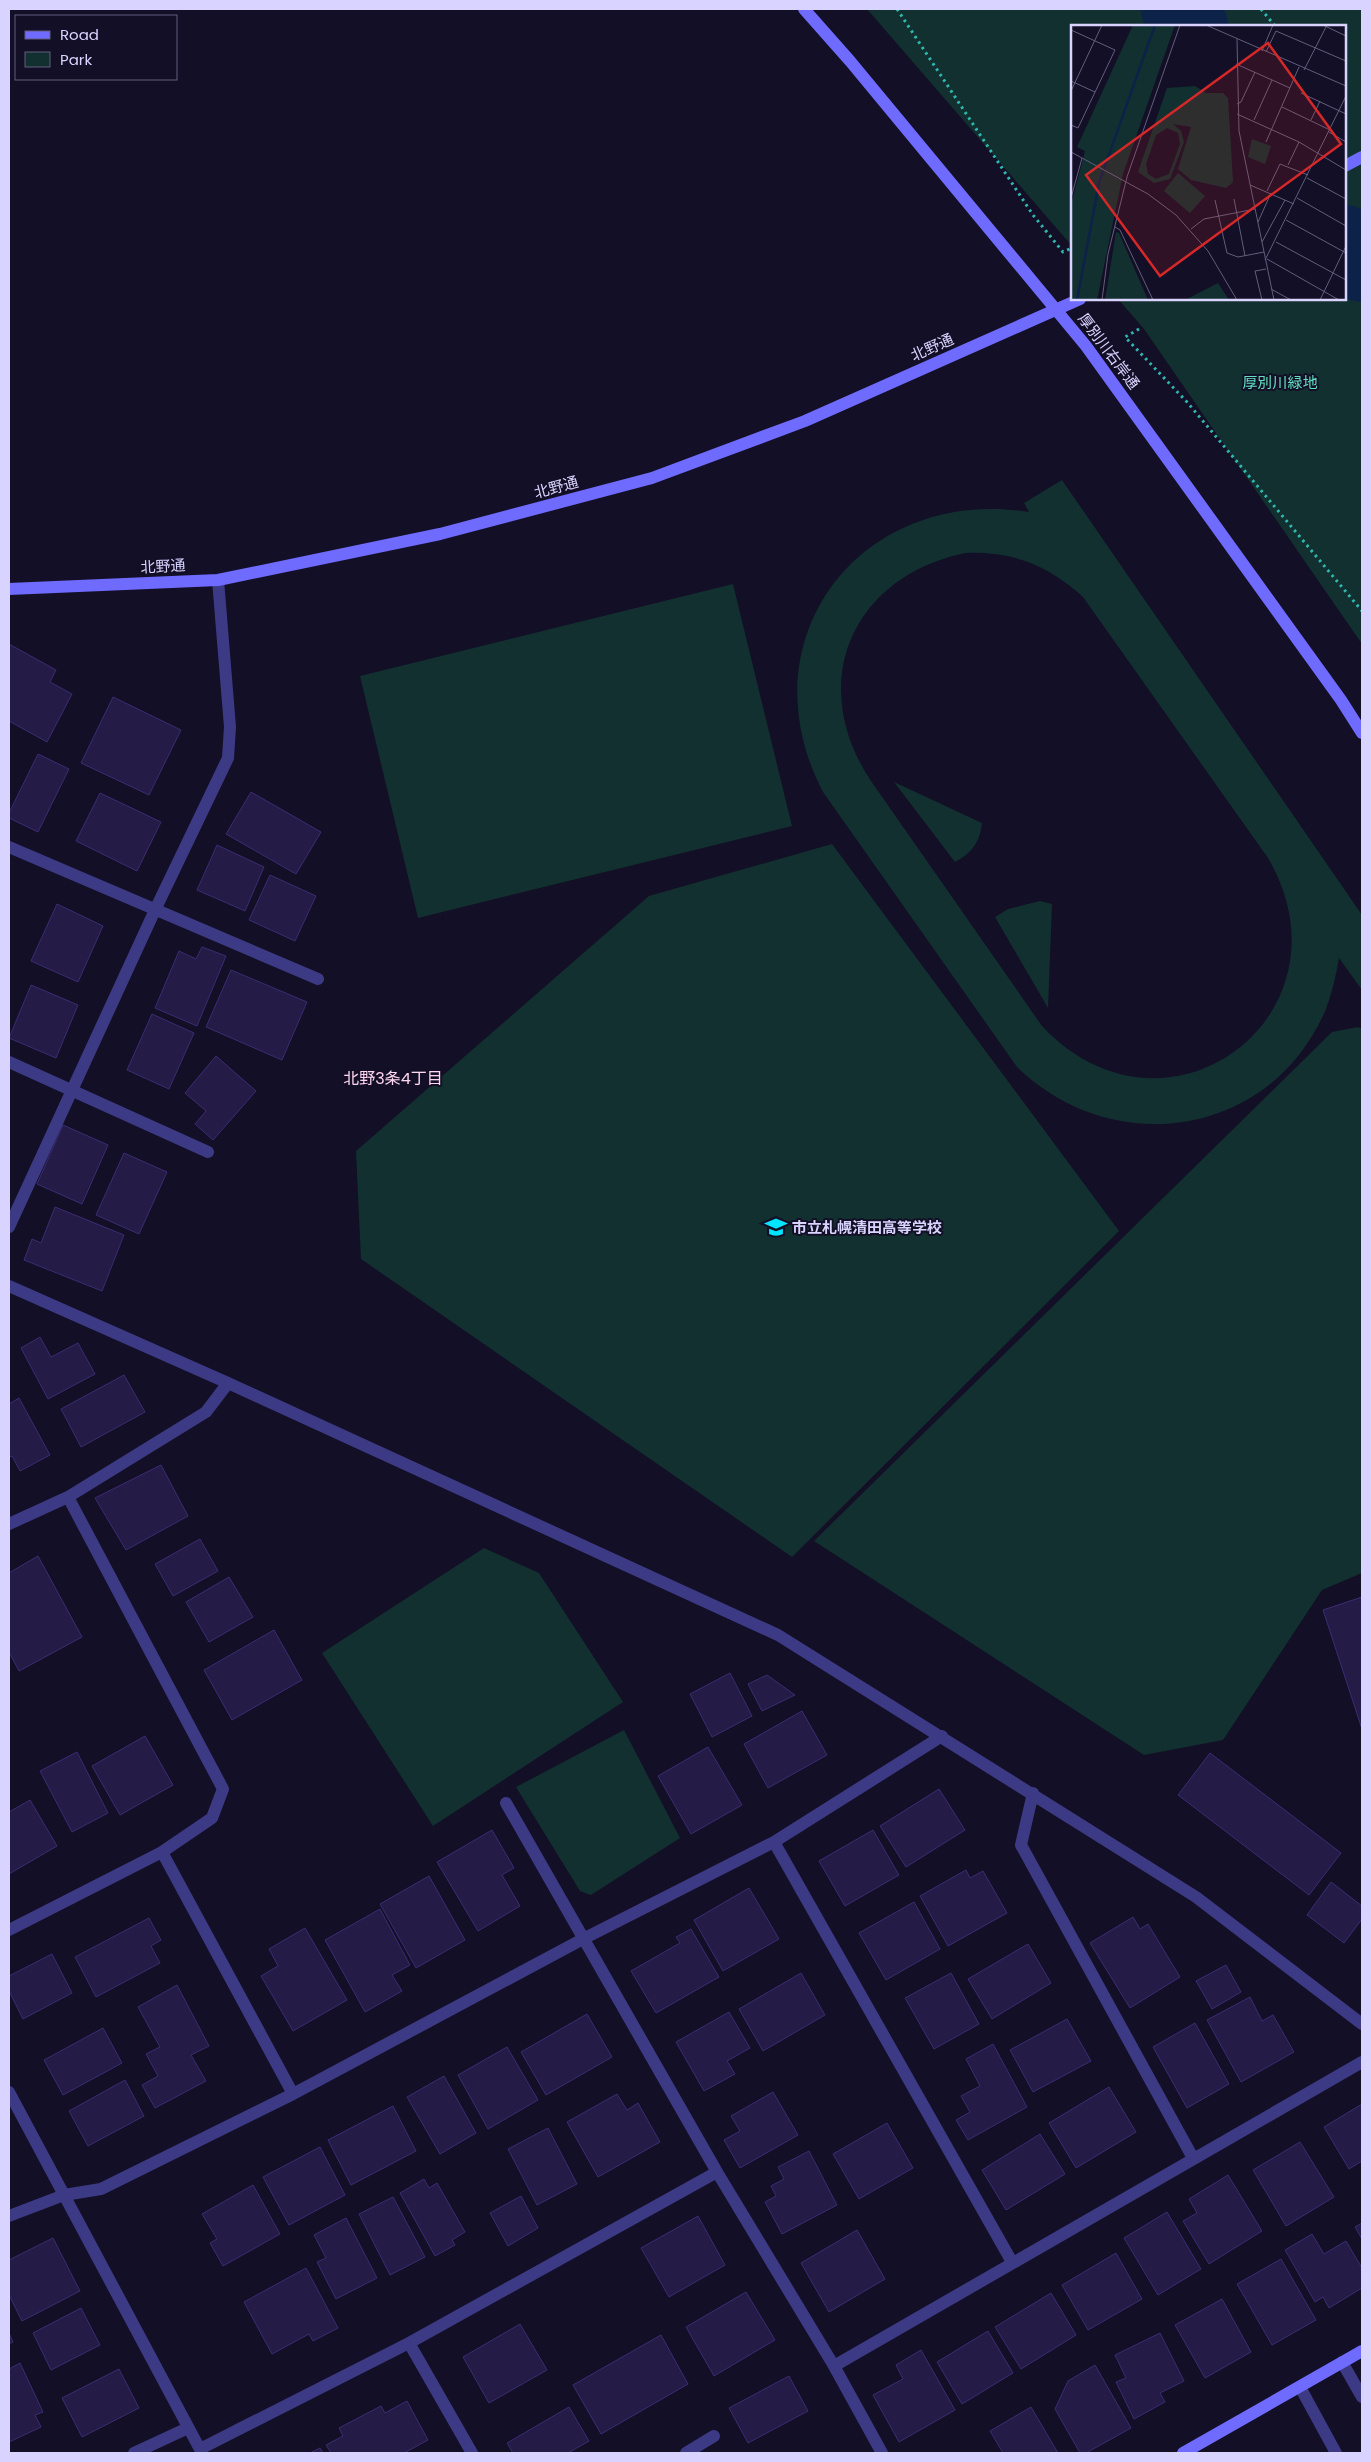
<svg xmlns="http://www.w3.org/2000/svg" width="1371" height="2462" font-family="Poppins,'Noto Sans JP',sans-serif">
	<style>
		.green { fill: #12302f; fill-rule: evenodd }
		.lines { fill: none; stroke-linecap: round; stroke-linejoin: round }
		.stream { stroke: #0c2248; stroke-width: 12 }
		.river { stroke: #0c2248; stroke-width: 72 }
		.building { fill: #241b47; stroke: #3b2d73 }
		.path { stroke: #2fb8b0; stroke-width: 3; stroke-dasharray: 2.5 4; stroke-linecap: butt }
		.street { stroke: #3d3a85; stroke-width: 12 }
		.secondary { stroke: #6f6bff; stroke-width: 12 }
		.labels { text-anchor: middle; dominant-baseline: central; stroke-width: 4; stroke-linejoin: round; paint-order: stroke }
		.street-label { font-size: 15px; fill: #d9d4ff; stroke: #130f26 }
		.park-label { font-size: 15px; fill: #5fe0c0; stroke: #130f26 }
		.poi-label { font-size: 15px; font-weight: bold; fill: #d9d4ff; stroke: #130f26; text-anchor: start }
		.neighbourhood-label { font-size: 16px; fill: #ffd6f0; stroke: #130f26 }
		.inset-river { fill: none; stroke: #0c2248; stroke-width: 2.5 }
		.inset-road { fill: none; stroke: #625e7d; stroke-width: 1 }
		.view { fill: #d62828; fill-opacity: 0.15; stroke: #d62828; stroke-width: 2.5 }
		.inset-edge { fill: none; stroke: #d9d4ff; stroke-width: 2.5 }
	</style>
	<rect width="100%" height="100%" fill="#130f26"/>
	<path class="green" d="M867,9h495v635l-218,-315 -26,-30h227v-273h-273v220z
		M1062,480l300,435v75l-23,-32c-3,17 -7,35 -13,51 -54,128 -212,152 -309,58l-194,-275c-80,-153 38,-307 206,-280l-5,-9zM965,553c47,-2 83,12 118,44l185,261c91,156 -101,301 -226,168l-171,-245c-65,-97 -20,-204 94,-228z
		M733,584l59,242 -374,92 -58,-242z
		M894,782l88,41c-2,19 -10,30 -27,39z
		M832,844l287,387 -327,326 -431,-298 -5,-108 293,-255z
		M1040,901l12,3 -4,104 -53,-91 13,-8z
		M1358,1027l4,2v544l-40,17 -99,150 -79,15 -330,-214 518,-509z
		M484,1548l55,25 84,129 -190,124 -111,-173z
		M624,1730l56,108 -89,57 -11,-4 -64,-104z"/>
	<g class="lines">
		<path class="stream" d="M1188,22l16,-13"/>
		<path class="river" d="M1177,9l15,17
			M1345,241l17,25"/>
	</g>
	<path class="building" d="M9,644l47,26 -6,12 22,12 -25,48 -38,-21z
		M113,697l68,33 -32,65 -68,-32z
		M38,754l31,15 -31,63 -29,-14v-5z
		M251,792l70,40 -25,42 -70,-40z
		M100,793l61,29 -24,49 -61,-30z
		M217,845l47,22 -19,44 -48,-21z
		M270,875l46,21 -21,45 -46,-21z
		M57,904l46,22 -25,56 -47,-21z
		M202,947l24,9 -29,70 -42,-18 24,-57 17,8z
		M231,970l76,32 -25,58 -76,-33z
		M31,985l47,20 -22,53 -47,-20z
		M152,1014l42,19 -25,56 -42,-19z
		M216,1056l40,35 -43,49 -18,-16 11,-13 -21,-18z
		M63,1125l45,20 -26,59 -45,-20z
		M124,1153l43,19 -28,62 -43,-19z
		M55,1207l69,28 -22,56 -78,-31 8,-21 9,4z
		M40,1337l11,20 27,-14 17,31 -47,25 -27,-51z
		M124,1375l21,37 -64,35 -20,-38z
		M19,1398l31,57 -30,16 -8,-15 -3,1v-53z
		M161,1465l27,51 -62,34 -31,-52z
		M200,1539l18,32 -45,25 -18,-32z
		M38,1556l44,81 -63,34 -10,-19v-79z
		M229,1577l24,40 -44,25 -23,-40z
		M1362,1597v132l-39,-119z
		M274,1630l28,50 -70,40 -28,-50z
		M730,1673l22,43 -40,21 -22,-43z
		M767,1675l28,20 -33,16 -14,-27z
		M802,1711l25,44 -59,33 -24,-44z
		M145,1736l28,49 -53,30 -28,-49z
		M708,1747l34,58 -51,29 -33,-58z
		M77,1752l31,61 -36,19 -32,-61z
		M1210,1753l131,100 -32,42 -131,-100z
		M939,1789l26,41 -59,37 -26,-41z
		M30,1800l27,46 -48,28v-62z
		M492,1830l22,38 -12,7 18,31 -42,25 -41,-69z
		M873,1830l26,45 -54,31 -26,-45z
		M966,1870l4,8 13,-7 24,42 -59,33 -28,-50z
		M429,1876l36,64 -49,28 -36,-64z
		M1331,1882l31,24v13l-18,24 -37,-28z
		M749,1888l30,51 -56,32 -29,-51z
		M914,1902l26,47 -54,31 -27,-47z
		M380,1909l30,56 -18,10 10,16 -37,21 -40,-72z
		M1133,1917l7,12 8,-5 32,53 -50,31 -40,-65z
		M149,1918l12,22 -10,6 9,17 -64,34 -21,-40z
		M305,1928l42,72 -54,31 -32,-55 17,-10 -9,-17z
		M691,1929l28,48 -63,36 -25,-42 49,-28 -4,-6z
		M1028,1944l23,39 -59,36 -24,-40z
		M52,1954l20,39 -49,26 -14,-28v-15z
		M1226,1965l15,27 -29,17 -16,-28z
		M801,1973l24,42 -62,36 -24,-42z
		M951,1973l28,51 -45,25 -29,-51z
		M177,1985l32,61 -18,9 15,26 -51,27 -13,-23 16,-9 -12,-22 14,-7 -22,-40z
		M1250,1997l12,24 11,-6 21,37 -53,30 -34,-62z
		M729,2012l21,36 -23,13 8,13 -31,17 -28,-49z
		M587,2014l25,43 -66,38 -25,-43z
		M1067,2019l24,42 -58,31 -23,-42z
		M1195,2023l34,61 -42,24 -34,-61z
		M103,2028l19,35 -59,32 -19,-35z
		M993,2044l34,63 -59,33 -12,-20 14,-8 -9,-16 19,-10 -14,-27z
		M507,2047l31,53 -50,29 -30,-54z
		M444,2076l32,57 -36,21 -33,-57z
		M125,2080l19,36 -56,30 -19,-35z
		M1109,2087l27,45 -60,36 -27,-45z
		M773,2092l25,43 -58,33 -16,-28 16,-9 -9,-15z
		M617,2094l10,16 11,-7 22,39 -62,35 -31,-55z
		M1362,2104v57l-13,8 -25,-42z
		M393,2106l23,45 -65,34 -23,-45z
		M887,2123l26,45 -54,31 -26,-45z
		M548,2128l29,56 -40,21 -29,-56z
		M1040,2134l25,40 -59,36 -24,-40z
		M1300,2142l34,55 -48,29 -33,-56z
		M320,2147l25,48 -56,30 -26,-48z
		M809,2151l28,54 -55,29 -17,-32 11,-6 -5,-10 13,-7 -6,-12z
		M1228,2175l34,56 -53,33 -26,-43 14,-8 -8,-14z
		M424,2179l5,9 8,-5 28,49 -13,8 3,5 -20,11 -35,-63z
		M253,2185l27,49 -57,32 -13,-23 7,-4 -15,-25z
		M521,2196l17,32 -30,18 -18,-33z
		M393,2197l32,60 -35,18 -31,-61z
		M1167,2212l34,57 -43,26 -34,-57z
		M698,2216l27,49 -56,32 -28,-49z
		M346,2218l31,60 -41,21 -19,-37 9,-4 -12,-23z
		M1362,2223v16l-7,-12z
		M857,2230l28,49 -56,33 -28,-49z
		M1312,2234l12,20 22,-13 16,27v20l-33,20 -6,-11 -8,5 -30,-52z
		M53,2238l27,53 -58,30 -13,-26v-35z
		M1116,2253l26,46 -54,31 -26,-45z
		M1281,2259l35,61 -44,25 -35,-61z
		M306,2268l32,60 -25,13 -4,-7 -37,20 -28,-52z
		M746,2292l29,48 -61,36 -28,-49z
		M1051,2293l25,42 -55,34 -26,-42z
		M1222,2299l29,53 -46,26 -30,-53z
		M81,2308l19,37 -49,25 -18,-37z
		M520,2324l27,46 -58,33 -26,-46z
		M988,2331l25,42 -51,31 -25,-42z
		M9,2333l4,9 -4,2z
		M1160,2333l24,48 -24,12 5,9 -31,17 -18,-37 10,-4 -11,-23z
		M661,2335l27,49 -87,50 -28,-49z
		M921,2350l34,60 -56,32 -26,-47 30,-16 -7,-14z
		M20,2363l23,49 -8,3 6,12 -32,15v-73z
		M1095,2365l36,63 -45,25h-6l-25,-44 13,-28z
		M119,2369l20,39 -57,29 -20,-39z
		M789,2376l19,35 -60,32 -19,-35z
		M407,2401l21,39 -24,13h-73l-5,-8 17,-9 -4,-8 42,-22 4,7z
		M569,2407l20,34 -21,12h-55l-6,-10z
		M1031,2407l27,46h-55l-13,-22z
		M320,2448l3,5h-13z"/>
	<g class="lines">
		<path class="path" d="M897,9l136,206 30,37 9,-4
			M1261,9l14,17
			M1139,329l-14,8 62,65 175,209"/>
		<path class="street" d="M9,847l309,132
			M9,1062l199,90
			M9,1227l146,-317 73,-152 2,-31 -12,-147
			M9,1286l219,97 550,252 418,262 166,127
			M9,1524l59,-27 138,-85 22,-29
			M1033,1793l-12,52 172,313
			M506,1803l211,369 117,194 48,87
			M774,1842l238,420
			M162,1852l131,242
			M9,1930l153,-78 50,-34 11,-29 -155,-292
			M9,2092l193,361
			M9,2216l55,-21 37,-6 192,-95 290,-155 191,-97 168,-106
			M409,2343l63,110
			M1342,2362l20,35
			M834,2366l528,-304
			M1300,2387l36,66
			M200,2449l209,-106 308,-171
			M134,2453l54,-25
			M686,2453l28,-17"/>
		<path class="secondary" d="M804,9l46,52 236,285 255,354 21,33
			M1345,166l17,-9
			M9,589l209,-9 222,-46 212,-56 153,-57 275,-122
			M1183,2453l179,-102"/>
	</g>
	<defs>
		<g id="school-bare" transform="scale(1.725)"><path d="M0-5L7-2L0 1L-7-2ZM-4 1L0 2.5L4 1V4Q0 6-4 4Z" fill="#00e5ff" stroke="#130f26" stroke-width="2.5" paint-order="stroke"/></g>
	</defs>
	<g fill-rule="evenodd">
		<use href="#school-bare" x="776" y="1227"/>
	</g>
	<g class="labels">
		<g class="street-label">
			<text transform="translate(932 347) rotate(-24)">北野通</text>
			<text transform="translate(1109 351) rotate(53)">厚別川右岸通</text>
			<text transform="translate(556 487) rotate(-15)">北野通</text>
			<text transform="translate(163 566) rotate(-3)">北野通</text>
		</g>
		<g class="park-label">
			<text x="1280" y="382">厚別川緑地</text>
		</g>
		<g class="poi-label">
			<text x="792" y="1227">市立札幌清田高等学校</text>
		</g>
		<g class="neighbourhood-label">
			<text x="393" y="1078">北野3条4丁目</text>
		</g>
	</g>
	<g transform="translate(1071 25)">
		<rect width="275" height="275" fill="#130f26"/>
		<path d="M62,0h42l-52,149 -26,126h-26v-95l14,-54 -8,-4zM124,61l11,7h17l5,5 5,84 -7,6 -35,-8 -13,-11 13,-42 -18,-3 8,7 3,11 -14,37 -16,4 -16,-11 29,-84zM96,103l11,5 2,11 -11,30 -13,5 -8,-5 -2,-10 10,-29zM181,114l19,7 -6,18 -17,-7zM107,148l27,23 -15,17 -26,-22zM45,207l3,1 29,67h-43zM147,258l11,17h-44z" fill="#12302f" fill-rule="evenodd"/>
		<path class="inset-river" d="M6,275l22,-117 56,-158"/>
		<path class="inset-road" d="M135,0l140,61M252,0l23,11M0,5l44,20 -37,78 -7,-3M166,14l2,92 35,169M191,26l11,-26M195,27l10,-21 70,30M165,39l54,24M233,45l23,-45M0,56l24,11M0,66l31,-66M230,68l45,21M166,79l4,-2 14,-30M211,82l48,23M166,89l62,28 47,28M183,95l18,-40M240,95l9,-19M258,107l17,10M195,117l33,-75M0,127l77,42 28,21 32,36 29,49M217,140l11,-23M236,153l39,21M179,160l44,19M196,166l13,-27 28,11M0,173l11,-40M226,173l49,28M163,174l11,57M144,175l12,53 11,4 26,-5M215,195l60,33M187,197l13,-29M44,202l5,3 33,70M120,204l13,-10 51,-10M191,217l23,-42M205,217l70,38M196,234l72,41M194,235l81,-164M200,264l20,11M31,275l6,-46 19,-77 53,-152M191,275l-7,-29 11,-2M249,275l26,-54"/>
		<path class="view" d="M197,18l73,101 -181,132 -74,-101z"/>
		<rect width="275" height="275" class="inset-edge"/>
	</g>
	<rect width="1371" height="2462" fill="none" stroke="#d9d4ff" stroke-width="20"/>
	<rect x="15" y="15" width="162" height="65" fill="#130f26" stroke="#625e7d"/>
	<rect x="25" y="31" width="25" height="8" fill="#6f6bff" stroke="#625e7d"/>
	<text x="60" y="40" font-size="15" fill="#d9d4ff">Road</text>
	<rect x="25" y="52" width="25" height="15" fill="#12302f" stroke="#625e7d"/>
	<text x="60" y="65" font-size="15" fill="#d9d4ff">Park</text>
</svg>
